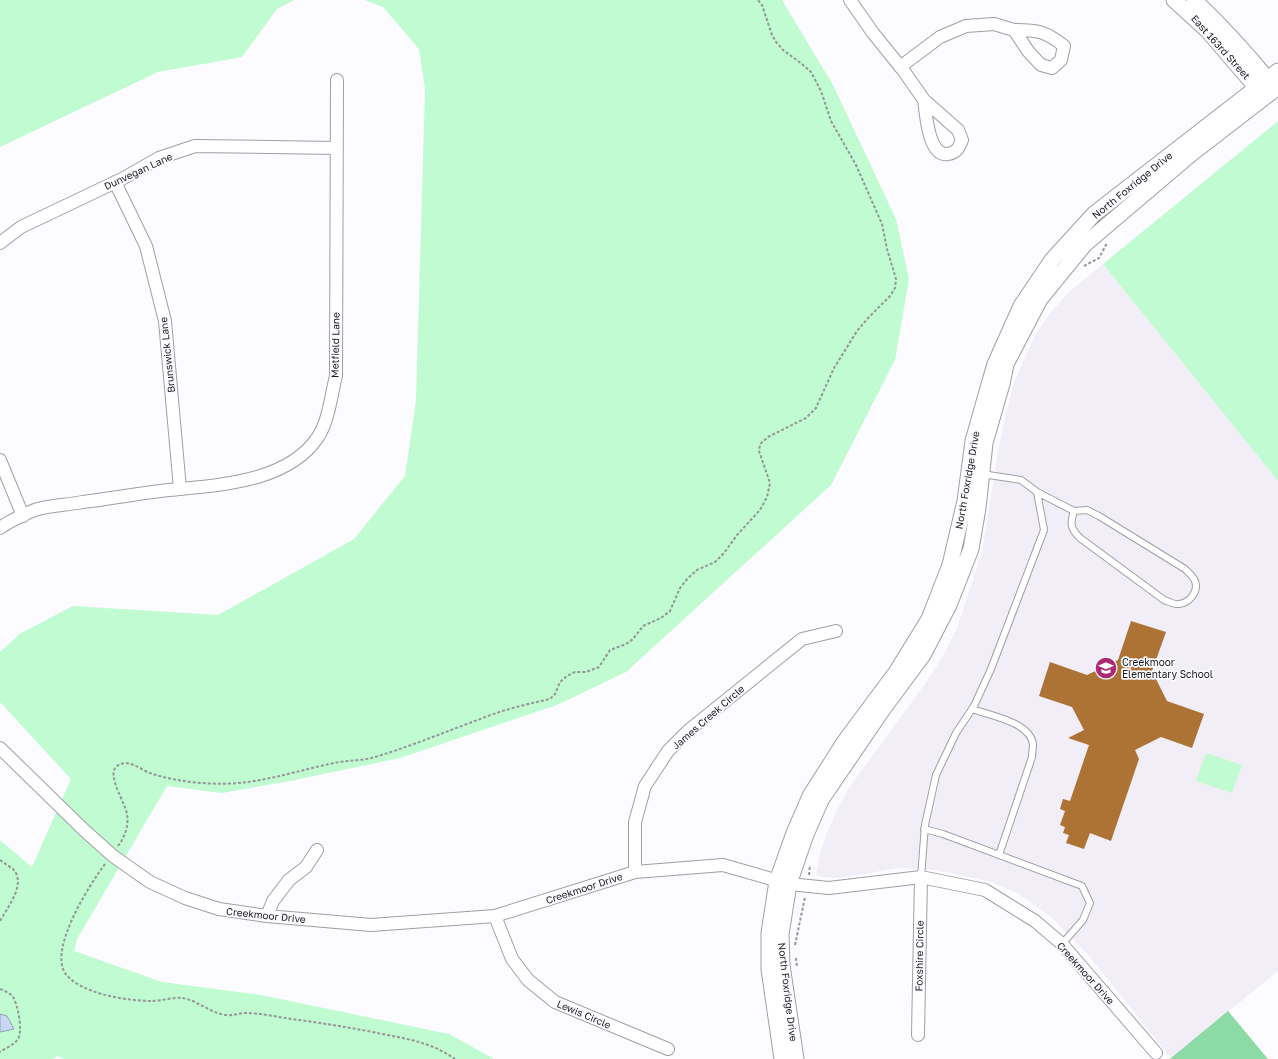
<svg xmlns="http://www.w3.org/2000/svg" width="1278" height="1059" font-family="'Golos Text',sans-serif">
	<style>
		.built { fill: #f1eef8 }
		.green { fill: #c0fbd1 }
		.forest { fill: #8cdaa5 }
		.water { fill: #c6d8f4; stroke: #939fb3 }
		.building { fill: #ad7334 }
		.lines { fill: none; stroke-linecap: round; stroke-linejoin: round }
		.service-casing { stroke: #a09ea5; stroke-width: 8 }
		.minor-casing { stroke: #a09ea5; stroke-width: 14 }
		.tertiary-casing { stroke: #a09ea5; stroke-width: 17 }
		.path { stroke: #969598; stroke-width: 2; stroke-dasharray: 3 2; stroke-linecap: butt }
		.service { stroke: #fff; stroke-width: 6 }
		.minor { stroke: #fff; stroke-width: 12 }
		.tertiary { stroke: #fff; stroke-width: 15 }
		.labels { text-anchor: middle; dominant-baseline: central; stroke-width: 3.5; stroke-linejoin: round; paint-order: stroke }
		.street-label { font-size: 10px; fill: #1b1a1c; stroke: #fcfbff }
		.poi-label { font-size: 10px; fill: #1b1a1c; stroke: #fcfbff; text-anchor: start }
	</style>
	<rect width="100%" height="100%" fill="#fcfbff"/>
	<path class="built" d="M1103,264l175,217v490l-107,87 -84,-104 -37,-38 -33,-23 -28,-12 -55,-11 -35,-2 -61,10 -14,-1 -8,-2 4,-21 7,-21 9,-21 13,-24 78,-107 16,-25 13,-25 26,-79 17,-106 8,-37 8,-29 12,-27 10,-21 14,-20 18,-20z"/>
	<path class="green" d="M0,0h294l-17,9 -35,48 -84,15 -158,75z
		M364,0h418l51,85 63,134 13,60 -14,81 -64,125 -205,187 -69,33 -157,53 -110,23 -68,12 -55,-7 -90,153 -3,12 88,31 99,13 188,39 45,25h-430l-7,-3 -4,3h-53v-27l13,-3 -6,-13 -7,-2v-174l32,27 39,-88 -71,-77v-50l21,-19 52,-27 145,9 136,-76 51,-63 11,-75 9,-312 -6,-40 -36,-42z
		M1278,121v360l-175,-217z
		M1206,753l36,12 -10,28 -36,-12z"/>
	<path class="forest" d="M1228,1011l40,48h-99l2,-1z"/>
	<path class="water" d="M0,1014l7,2 7,13 -14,3z"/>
	<path class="building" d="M1131,621l35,11 -14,39 15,30 37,13 -12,34 -31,-11 -26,13 4,9 -28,82 -21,-8 -6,16 -18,-6 3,-8 -6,-2 2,-6 -5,-2 5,-14 -5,-2 3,-10 7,2 19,-56 -21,-7 16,-8 -12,-23 -33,-11 11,-34 37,13 31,-15z"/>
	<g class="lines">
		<g class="service-casing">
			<path id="service" d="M1037,492l37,19 13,-1 12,6 86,53c4,4 8,7 10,12 4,11 -6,22 -16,23 -5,1 -11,-3 -15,-4l-84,-62c-10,-10 -10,-14 -6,-27
				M972,709c17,6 58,13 61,35 0,4 -1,9 -1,13l-33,98
				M924,829l19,5 139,52 8,17 -7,17 -21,24
				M921,877l4,-52 11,-50 20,-42 18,-27 17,-37 53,-139 -7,-38 -16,-12 -39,-6"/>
		</g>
		<g class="minor-casing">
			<path id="minor" d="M850,0l23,33 30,37 21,30 34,30 4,10c-3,7 -5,13 -14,14 -20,3 -22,-41 -24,-54
				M900,67l40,-30 26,-11 28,-2 20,6 14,21 13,14 11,3 9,-8 3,-14c-19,-15 -26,-16 -50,-16
				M115,182l31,64 19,75 15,168
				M0,243l21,-16 101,-48 37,-21 36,-12 142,2
				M0,460l23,56
				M0,528c8,-6 28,-16 38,-19 14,-4 30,-4 45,-7 26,-3 51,-8 77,-11 52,-6 126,-6 158,-54 11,-17 13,-42 18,-61l1,-296
				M0,748l84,82 29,26 37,26 35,16 34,11 48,7 104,9 124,-9 140,-44 88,-7 66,19 40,4 92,-11 64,13 50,31 27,23 94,109
				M635,872v-50l10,-36 23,-35 20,-20 114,-92 34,-8
				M267,916l6,-15 16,-21 17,-13 11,-17
				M495,916l17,43 16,21 27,22 113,47
				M918,1035l3,-158"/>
		</g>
		<g class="tertiary-casing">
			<path id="tertiary" d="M1174,0l33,30 56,65
				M1194,0c29,27 55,56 80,87
				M782,1059l-13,-90v-36l8,-52 17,-48 16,-37 35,-55 52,-70 32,-52 21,-54 15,-64 8,-60 17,-60 5,-17 26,-58 31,-46 42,-46 184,-143
				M796,1059l-14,-94 -1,-31 8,-50 16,-47 16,-37 62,-91 40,-54 26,-50 22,-56 7,-41 7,-65 17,-59 4,-20 34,-65 45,-55 106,-90 87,-67"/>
		</g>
		<path class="path" d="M1084,266l15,-8 8,-15
			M118,846c7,-9 11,-21 9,-32 -2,-12 -20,-38 -11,-47 11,-10 23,2 34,6 29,10 68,13 98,9 29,-4 57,-13 86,-19 13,-3 28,-2 41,-6 37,-11 72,-26 108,-39 22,-9 45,-14 67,-19l5,-5 5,-12 7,-6 8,-4h11l13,-5 11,-17 16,-6 7,-5 10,-13 18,-8 9,-7 10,-23 8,-10 9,-8 18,-8 9,-9 13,-18 23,-25 7,-13 3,-14 -11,-32 1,-7 8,-7 38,-19 10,-10 18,-40 23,-37 12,-14 21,-21 5,-8 1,-9 -9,-30 -5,-25 -26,-59 -25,-44 -10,-30 -10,-19 -9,-8 -19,-14 -7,-8 -4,-7 -10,-30 -4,-5
			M0,860c4,3 9,6 13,9 14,15 -6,39 -13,52
			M105,864c-15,20 -56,84 -40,109 15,21 63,28 87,28 9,0 21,-4 30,-3 16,2 29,16 45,17 6,1 12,-2 18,-2 18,0 36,5 54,7 28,4 55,8 83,14 27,5 50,9 73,25
			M809,875l1,-10
			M795,945l10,-48
			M796,958l1,9
			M0,989c5,2 10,4 13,8 5,8 10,34 5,42 -4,6 -12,9 -18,13"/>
		<use href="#service" class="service"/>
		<use href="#minor" class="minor"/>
		<use href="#tertiary" class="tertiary"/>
	</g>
	<defs>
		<g id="school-disc" transform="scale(1.15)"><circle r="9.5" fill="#ae2972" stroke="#fcfbff"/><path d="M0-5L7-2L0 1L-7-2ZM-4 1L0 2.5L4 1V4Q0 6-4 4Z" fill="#fff"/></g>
	</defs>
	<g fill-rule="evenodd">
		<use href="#school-disc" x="1106" y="668"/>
	</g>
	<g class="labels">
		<g class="street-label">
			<text transform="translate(1221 47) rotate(48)">East 163rd Street</text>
			<text transform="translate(138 171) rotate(-25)">Dunvegan Lane</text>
			<text transform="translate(1132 185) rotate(-39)">North Foxridge Drive</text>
			<text transform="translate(335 345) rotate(-89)">Metfield Lane</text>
			<text transform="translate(167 355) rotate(-96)">Brunswick Lane</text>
			<text transform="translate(967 480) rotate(-80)">North Foxridge Drive</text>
			<text transform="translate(708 717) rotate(-41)">James Creek Circle</text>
			<text transform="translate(584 888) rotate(-18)">Creekmoor Drive</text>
			<text transform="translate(266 915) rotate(6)">Creekmoor Drive</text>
			<text transform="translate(919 956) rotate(-89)">Foxshire Circle</text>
			<text transform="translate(1086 973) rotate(48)">Creekmoor Drive</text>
			<text transform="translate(788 992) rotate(83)">North Foxridge Drive</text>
			<text transform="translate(584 1014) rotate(23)">Lewis Circle</text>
		</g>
		<g class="poi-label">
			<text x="1122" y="662">Creekmoor<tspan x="1122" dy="12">Elementary School</tspan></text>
		</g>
	</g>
</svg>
